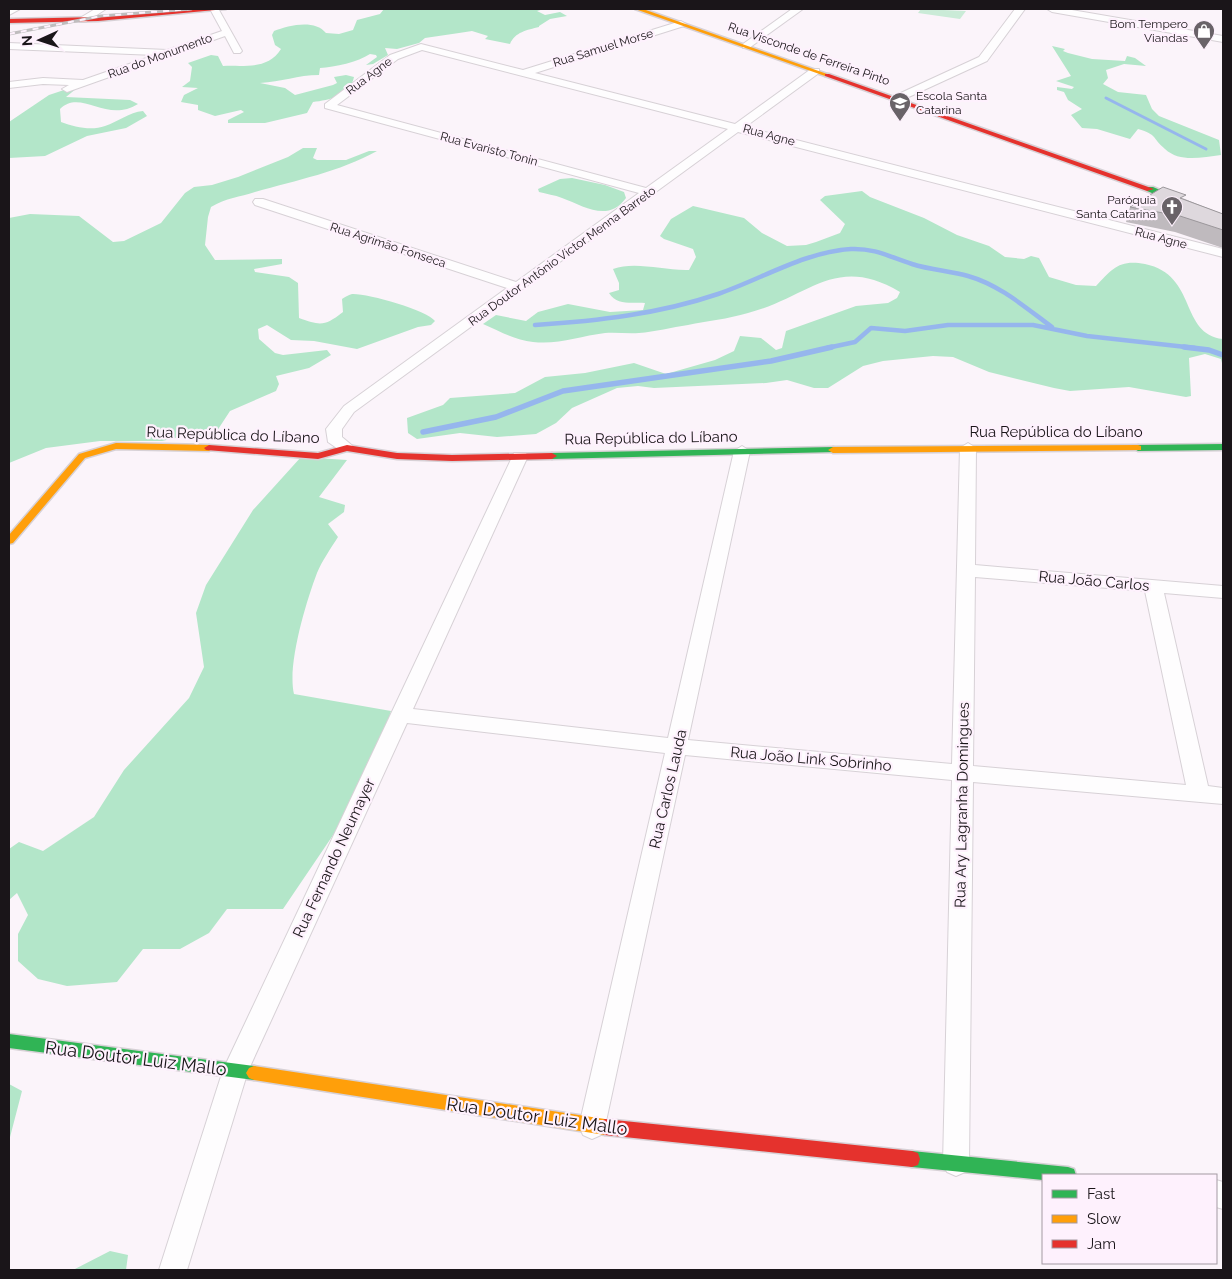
<svg xmlns="http://www.w3.org/2000/svg" width="1232" height="1279" font-family="Raleway,sans-serif">
	<style>
		.green { fill: #caebd7 }
		.forest { fill: #b3e6c9 }
		.lines { fill: none; stroke-linecap: round; stroke-linejoin: round }
		.stream-far2 { stroke: #96b6ed; stroke-width: 3 }
		.stream-far1 { stroke: #96b6ed; stroke-width: 4.5 }
		.stream { stroke: #96b6ed; stroke-width: 5.5 }
		.street-casing { stroke: #d7d1d6; stroke-width: 2 }
		.fast-casing { stroke: #d7d1d6; stroke-width: 3 }
		.slow-casing { stroke: #d7d1d6; stroke-width: 3 }
		.jam-casing { stroke: #d7d1d6; stroke-width: 3 }
		.street { fill: #fefdfe; fill-rule: evenodd }
		.fast { fill: #30b455; fill-rule: evenodd }
		.slow { fill: #ff9f0a; fill-rule: evenodd }
		.jam { fill: #e5322d; fill-rule: evenodd }
		.rail-casing { stroke: #bfbdbe; stroke-width: 3 }
		.rail { stroke: #fef1fd; stroke-width: 2; stroke-dasharray: 6; stroke-linecap: butt }
		.wall { fill: #bfbabe }
		.building { fill: #ded8dd; stroke: #9b979b }
		.labels { text-anchor: middle; dominant-baseline: central; stroke-width: 4.5; stroke-linejoin: round; paint-order: stroke }
		.far-poi-label { font-size: 12px; fill: #1a1519; stroke: #fef1fd; text-anchor: end }
		.far-street-label { font-size: 12px; fill: #1a1519; stroke: #fef1fd }
		.street-label { font-size: 15px; fill: #1a1519; stroke: #fef1fd }
		.near-street-label { font-size: 18px; fill: #1a1519; stroke: #fef1fd }
	</style>
	<rect width="100%" height="100%" fill="#fbf4fa"/>
	<path class="green" d="M921,9l45,2 -6,8 -42,-6z"/>
	<path class="forest" d="M384,9h160l-7,2 8,4 15,-3 7,4 -17,3 -11,7v1c-12,3 -24,5 -29,17l-25,-5 3,-3 -16,-5 -13,2 -34,5 -6,5 -22,6 -12,-1 3,7 -15,9 -7,1 11,-8 -1,-2 -6,-1c-12,8 -35,13 -50,14l-1,7c-21,0 -38,7 -59,8l25,5 10,7 38,-10 4,-2 -3,-6 12,-2 8,2c-4,19 -25,23 -41,25l-6,11 -42,10h-37v-3l16,-8 -3,-2 -26,6 -17,-6v-5l-17,-3 3,-7 14,-7 -16,-1 8,-6 2,-14 -4,-4 23,-8 7,1 5,10c22,-1 45,4 58,-17l-6,-4 -3,-10 2,-4c15,-6 41,-12 52,2l13,1 14,-4 4,-10 23,-6z
		M1052,46l13,3 -2,2 5,2 24,6 33,2 2,-5 8,2 11,8 -22,-2 -18,6 2,8 -5,6 15,8 28,3 6,14 7,7 60,24 2,15c-19,2 -41,8 -56,-6 -14,-12 -7,-14 -27,-20l-8,10 -33,-10 -15,-1 -11,-13 11,-6 -14,-9 -4,-8 -7,-2v-3l15,2 2,-2 -18,-6 15,-5z
		M73,87l4,1 -11,9 64,3 8,4c-32,20 -57,-16 -78,5l1,13c14,5 30,9 44,4 13,-4 24,-14 38,-15l4,5 -21,12 -39,8 -42,20 -36,2v-36l40,-27z
		M303,148h14l-4,10 4,2h29l23,-9h8c-38,21 -80,29 -122,41 -15,5 -29,6 -44,15l-3,10 -3,28 10,15 67,-1v5l-28,5 1,3 34,5 9,6 1,35c22,8 26,8 44,-6l-1,-13c3,-2 6,-4 10,-5 14,-1 75,16 83,27l-4,4 -13,2 -61,22 -43,-8 -23,-1 -24,-15 -9,4 1,10 16,14 8,2 44,-5 4,5 -22,13 -33,8 3,8 -3,7 -46,20 -17,26 -11,3 -18,-4 -22,5h-62l-54,7 -37,15v-245l21,-4 49,2 34,26 11,-1 37,-18 24,-30 9,-6 18,-2 26,-8 50,-20z
		M572,178l33,7 19,7 2,6c-18,25 -42,8 -64,0 -7,-3 -16,-4 -23,-6l-1,-3 22,-10z
		M862,191l8,6 54,21 33,17 32,11 16,11 19,2 7,-3 8,2 10,19 27,8 20,1c16,-17 23,-27 49,-22 53,11 34,70 78,75v28l-2,-8 -16,-5 -16,4 2,38 -5,1 -57,-10 -59,4 -16,-3 -65,-16 -36,-15 -20,-1 -50,5 -20,5 -35,22h-14l-27,-8 -21,3 -112,5 -16,-2 -21,2 -45,20 -16,15 -20,11 -39,3 -37,-4 -43,6 -9,-6 -1,-15 36,-13 7,-7 65,-5 30,-16 40,-4 49,-10 32,11 49,-14 19,-9 6,-15 21,2 15,12 6,-2 4,-17 70,-25 32,-3 9,-5 3,-6c-65,-39 -92,6 -152,21 -20,6 -41,8 -60,12 -16,2 -33,7 -49,8 -11,1 -23,-1 -34,0 -25,3 -47,12 -72,9 -18,-2 -34,-11 -50,-18l13,-9 30,6 12,-9 30,-8 42,8 33,-2 2,-7c-14,-1 -28,3 -36,-10l10,-3v-7l-6,-14c23,-8 51,2 76,1l7,-13 -3,-8 -29,-10 -4,-3 11,-17 22,-13 51,12 18,15 25,13 19,-1 10,-3 24,-9 5,-9 -25,-24 5,-4z
		M301,457l46,3 -28,37 26,8 -1,7 -16,12 10,13c-7,11 -16,24 -21,36 -11,29 -30,92 -23,121l97,17 -22,71 -86,127h-56l-18,24 -29,16h-37l-26,33 -50,4 -29,-7 -20,-18v-27l10,-19 -11,-22 -8,7v-51l10,-7 24,9 51,-34 30,-47 65,-72 15,-31 -8,-54 10,-28 47,-75z
		M9,1084l13,7 -13,50z
		M110,1251l18,4 -2,15h-53z"/>
	<g class="lines">
		<path class="stream-far2" d="M1106,98l100,51"/>
		<path class="stream-far1" d="M535,325c62,-4 124,-11 183,-31 44,-15 86,-42 133,-45 24,-1 39,8 61,15 19,6 38,7 56,12 32,9 58,32 84,51
			M827,348l28,-6 16,-14 34,3 43,-6h85l54,11 108,12"/>
		<path class="stream" d="M1184,347l25,3 14,5
			M423,432l73,-15 67,-26 208,-30 61,-14"/>
		<g class="street-casing">
			<path id="street" d="M9,9h11l-11,6z
				M95,9h11l-20,13h-6v-4z
				M210,9l9,1 23,41 -2,2h-6l-9,-17 -158,56 -5,-3 7,-4 -26,-1 -34,4v-6l34,-4 40,2 72,-25 -146,-6v-6l158,7 55,-19z
				M792,9h11l-54,39h-6v-4z
				M1015,9h10l-38,52 -87,40h-8v-4l87,-40z
				M1047,9h19l157,27v6l-171,-30z
				M681,21l5,3 -2,2 -149,47 200,51 76,-55h8v4l-74,54 478,122v8l-485,-125 -384,280 -12,17v8l13,11 -2,3h-12l-13,-9 -2,-13 18,-23 163,-118 -252,-83 -2,-3 2,-3h8l253,83 123,-89 -314,-85v-4l65,-49 31,-11 102,26zM422,50l306,79 -82,59 -309,-83 61,-46z
				M968,443l8,5 -1,117 248,21v12l-59,-5 44,193 15,2v16l-250,-22 -4,381 -4,9 -9,4 -9,-4 -4,-9 9,-383 -267,-25 -80,371 -4,9 -9,4 -9,-4 -4,-9 86,-373 -258,-30 -159,348 -61,199h-28l64,-200 291,-617h12l2,3 -115,253 255,29 66,-287 8,-5 8,5 -62,289 264,24 8,-316zM975,577l170,14 41,194 -213,-19z
				M1216,1180l7,2v27l-7,-2z"/>
		</g>
		<g class="fast-casing">
			<path id="fast" d="M1147,187h6l70,30v5l-76,-31z
				M1223,444v6l-85,1 -5,-3 5,-3z
				M833,447l3,1v4l-284,7 -5,-3 5,-3z
				M9,1034l245,32 5,2 3,5 -3,5 -5,2 -245,-32z
				M912,1151l156,16 6,2 2,6h-33v5l-131,-13 -6,-2 -2,-6 2,-6z"/>
		</g>
		<g class="slow-casing">
			<path id="slow" d="M635,9h8l187,66 -5,1z
				M116,443l93,2 5,3 -5,3 -93,-2 -31,9 -72,85 -4,1v-9l70,-81z
				M1138,445l3,1v4l-308,3 -5,-3 5,-3z
				M254,1066l351,53 6,3 2,5 -2,5 -6,3 -351,-55 -5,-2 -3,-5 3,-5z"/>
		</g>
		<g class="jam-casing">
			<path id="jam" d="M205,9h21l-128,12 -89,2v-4l89,-2z
				M825,74h4l325,115 -7,2 -322,-115z
				M209,445l109,8 29,-8 50,8 55,2 100,-2 5,3 -5,3 -100,2 -55,-2 -50,-8 -29,8 -112,-9 -2,-2z
				M605,1119l307,32 6,2 2,6 -2,6 -6,2 -307,-32 -6,-3 -2,-5 2,-5z"/>
		</g>
		<use href="#street" class="street"/>
		<use href="#fast" class="fast"/>
		<use href="#slow" class="slow"/>
		<use href="#jam" class="jam"/>
		<g class="rail-casing">
			<path id="rail" d="M9,34l92,-18 90,-7"/>
		</g>
		<use href="#rail" class="rail"/>
	</g>
	<path class="wall" d="M1184,199l39,15v34l-48,-16 -49,-10 4,-15z"/>
	<path class="building" d="M1163,187l23,8 -6,3 43,16v16l-43,-14 -50,-9z"/>
	<defs>
		<g id="shop-pin" transform="scale(1.125)"><path d="M0 17L-7.5 6A9.5 9.5 0 1 1 7.5 6Z" fill="#696368" stroke="#fef1fd"/><path d="M-5-2.5h2.3a2.7 3.5 0 0 1 5.4 0H5L5.5 6h-11ZM-1.5-2.5h3a1.5 2.3 0 0 0-3 0Z" fill="#fff"/></g>
		<g id="school-pin" transform="scale(1.125)"><path d="M0 17L-7.5 6A9.5 9.5 0 1 1 7.5 6Z" fill="#696368" stroke="#fef1fd"/><path d="M0-5L7-2L0 1L-7-2ZM-4 1L0 2.5L4 1V4Q0 6-4 4Z" fill="#fff"/></g>
		<g id="church-pin" transform="scale(1.125)"><path d="M0 17L-7.5 6A9.5 9.5 0 1 1 7.5 6Z" fill="#696368" stroke="#fef1fd"/><path d="M-1.2-6h2.4v3.5h3.3v2.4h-3.3V6h-2.4V-.1h-3.3v-2.4h3.3Z" fill="#fff"/></g>
	</defs>
	<g fill-rule="evenodd">
		<use href="#shop-pin" x="1204" y="31"/>
		<use href="#school-pin" x="900" y="103"/>
		<use href="#church-pin" x="1172" y="207"/>
	</g>
	<g class="labels">
		<g class="far-poi-label">
			<text x="1188" y="24">Bom Tempero<tspan x="1188" dy="14">Viandas</tspan></text>
			<text x="916" y="96" text-anchor="start">Escola Santa<tspan x="916" dy="14">Catarina</tspan></text>
			<text x="1156" y="200">Paróquia<tspan x="1156" dy="14">Santa Catarina</tspan></text>
		</g>
		<g class="far-street-label">
			<text transform="translate(603 48) rotate(-17)">Rua Samuel Morse</text>
			<text transform="translate(809 54) rotate(19)">Rua Visconde de Ferreira Pinto</text>
			<text transform="translate(160 56) rotate(-20)">Rua do Monumento</text>
			<text transform="translate(369 76) rotate(-37)">Rua Agne</text>
			<text transform="translate(769 135) rotate(15)">Rua Agne</text>
			<text transform="translate(489 149) rotate(15)">Rua Evaristo Tonin</text>
			<text transform="translate(1161 238) rotate(15)">Rua Agne</text>
			<text transform="translate(388 245) rotate(18)">Rua Agrimão Fonseca</text>
			<text transform="translate(562 256) rotate(-36)">Rua Doutor Antônio Victor Menna Barreto</text>
		</g>
		<g class="street-label">
			<text x="1056" y="432">Rua República do Líbano</text>
			<text transform="translate(233 435) rotate(2)">Rua República do Líbano</text>
			<text transform="translate(651 438) rotate(-1)">Rua República do Líbano</text>
			<text transform="translate(1094 581) rotate(5)">Rua João Carlos</text>
			<text transform="translate(811 759) rotate(5)">Rua João Link Sobrinho</text>
			<text transform="translate(668 789) rotate(-77)">Rua Carlos Lauda</text>
			<text transform="translate(962 805) rotate(-89)">Rua Ary Lagranha Domingues</text>
			<text transform="translate(334 858) rotate(-65)">Rua Fernando Neumayer</text>
		</g>
		<g class="near-street-label">
			<text transform="translate(136 1058) rotate(7)">Rua Doutor Luiz Mallo</text>
			<text transform="translate(537 1116) rotate(8)">Rua Doutor Luiz Mallo</text>
		</g>
	</g>
	<rect width="1232" height="1279" fill="none" stroke="#1a1519" stroke-width="20"/>
	<rect x="1042" y="1174" width="175" height="90" fill="#fef1fd" stroke="#a399a2"/>
	<rect x="1052" y="1190" width="25" height="8" fill="#30b455" stroke="#a399a2"/>
	<text x="1087" y="1199" font-size="15" fill="#1a1519">Fast</text>
	<rect x="1052" y="1215" width="25" height="8" fill="#ff9f0a" stroke="#a399a2"/>
	<text x="1087" y="1224" font-size="15" fill="#1a1519">Slow</text>
	<rect x="1052" y="1240" width="25" height="8" fill="#e5322d" stroke="#a399a2"/>
	<text x="1087" y="1249" font-size="15" fill="#1a1519">Jam</text>
	<g transform="translate(40 40) rotate(267)" stroke="#fef1fd" stroke-width="4" paint-order="stroke">
	<path d="M0-4L9 19L0 12L-9 19Z" fill="#1a1519"/>
	<text y="-8" font-size="14" font-weight="bold" text-anchor="middle" fill="#1a1519">N</text>
	</g>
</svg>
